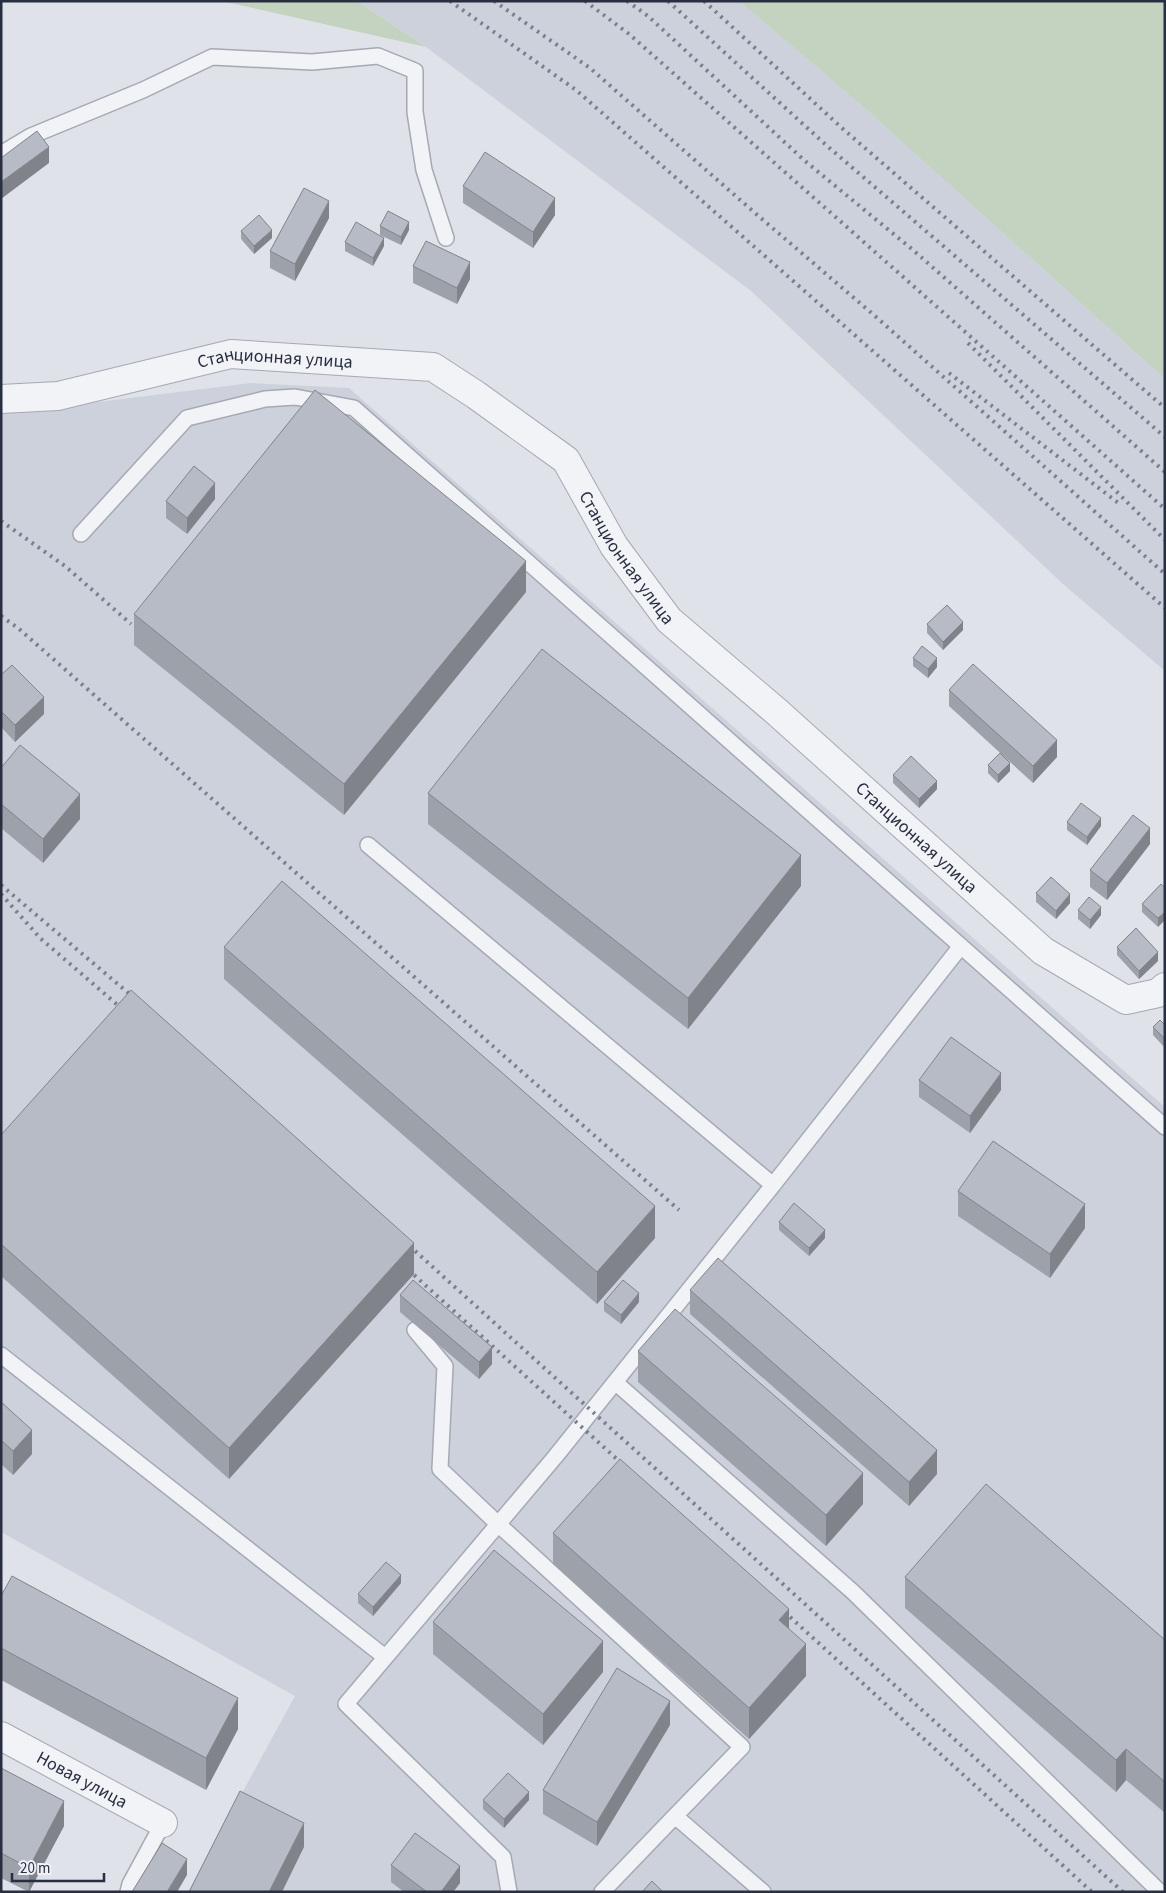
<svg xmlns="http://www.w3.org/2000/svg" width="1166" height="1893" font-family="'Source Sans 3',sans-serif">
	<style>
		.built { fill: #cdd1db }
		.green { fill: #c4d2c0 }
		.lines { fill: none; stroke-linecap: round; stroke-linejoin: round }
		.lane-casing { stroke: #a4a9b3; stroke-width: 18 }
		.street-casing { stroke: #a4a9b3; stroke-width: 30 }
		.lane { stroke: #f2f3f7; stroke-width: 15 }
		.street { stroke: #f2f3f7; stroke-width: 28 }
		.rail { stroke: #798092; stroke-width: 4; stroke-dasharray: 2.5 5; stroke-linecap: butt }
		.wall { fill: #9da1a9 }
		.shaded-wall { fill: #80838a }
		.building { fill: #b7bbc5; stroke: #80838a }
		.labels { text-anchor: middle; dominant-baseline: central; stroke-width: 4; stroke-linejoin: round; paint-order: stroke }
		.street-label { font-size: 18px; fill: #282f40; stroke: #eff1f6 }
	</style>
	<rect width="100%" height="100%" fill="#dfe2e9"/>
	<path class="built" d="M357,1h382l121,103 305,275v292l-102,-87 -312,-293 -325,-244z
		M251,383l98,5 816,719v785h-977l107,-196 -294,-164v-1118z"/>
	<path class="green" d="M222,1h135l69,46z
		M739,1h426v378l-305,-275z"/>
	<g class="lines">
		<g class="lane-casing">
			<path id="lane" d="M1,154l30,-18 112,-46 69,-33 100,5 66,-6 37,15v41l9,58 22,68
				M81,534l106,-116 78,-19 30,-2 59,11 811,719
				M368,845l405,340 188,-239
				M415,1330l30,36 -5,103 58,55 244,223 -67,69
				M1,1355l384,302
				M615,1382l238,210 307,300
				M128,1892l2,-8 33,-61
				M509,1892l-6,-35 -157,-153 209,-247 218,-272
				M602,1892l73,-76 88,76"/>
		</g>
		<g class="street-casing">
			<g id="street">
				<path id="s1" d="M1,399l57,-3 173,-42 202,13 43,28 90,65 48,86 55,74 108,92 266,239 83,49 32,-7 7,-6"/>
				<path id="s2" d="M1,1736l162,87"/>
			</g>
		</g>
		<use href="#lane" class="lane"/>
		<use href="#street" class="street"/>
		<path class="rail" d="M450,1l126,89 589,518
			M494,1l96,67 165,145 120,103 290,258
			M585,1l44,33 536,475
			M627,1l21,15 157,145 108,89 252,222
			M668,1l158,144 339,292
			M704,1l139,128 322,279
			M968,343l197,197
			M949,373l172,132
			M1,521l64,45 66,58
			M1,616l17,12 661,582
			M1,885l138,117
			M1,894l39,44 88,76
			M404,1241l719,651
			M403,1265l226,205
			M779,1607l313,285"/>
	</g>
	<path class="wall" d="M463,186l92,29 -22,33 -70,-45z
		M329,218l-34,63 -25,-13v-17z
		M380,226l29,4 -8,15 -21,-10z
		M241,231l31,7 -18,16 -13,-15z
		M345,242l39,4 -11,20 -28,-15z
		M413,266l57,13 -13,25 -44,-21z
		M215,499l-28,35 -21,-16v-17z
		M526,592l-182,223 -210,-170v-31z
		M927,624l36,6 -20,20 -16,-17z
		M913,658l24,9 -9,11 -15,-12z
		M1,675l43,39 -29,28 -14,-15z
		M949,690l108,67 -24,26 -84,-77z
		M988,765l22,6 -12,12 -10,-10z
		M1,768l79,51 -37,44 -42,-35z
		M893,775l44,14 -18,19 -26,-25z
		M428,793l373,93 -113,143 -260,-205z
		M1067,822l34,4 -14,19 -20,-15z
		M1150,844l-43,56 -17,-13v-17z
		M1161,884l-3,43 -16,-15v-8z
		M1036,893l34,10 -14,16 -20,-17z
		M1078,910l23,5 -11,14 -12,-10z
		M224,947l431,291 -58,66 -373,-325z
		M1117,947l41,14 -19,18 -22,-24z
		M1165,1025v23l-12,-13v-8z
		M919,1080l82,10 -31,43 -51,-36z
		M1,1135l413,139 -185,205 -228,-203z
		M958,1191l127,37 -35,50 -92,-62z
		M779,1222l46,16 -16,18 -30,-26z
		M690,1290l247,184 -28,32 -219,-192z
		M400,1295l92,69 -13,15 -79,-67z
		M604,1302h35l-18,22 -17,-13z
		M638,1351l225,153 -37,42 -188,-164z
		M1,1402l31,52 -19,21 -12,-11z
		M553,1533l236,96 17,47 -57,63 -196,-175z
		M905,1577l260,63v173l-39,-33 -10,12 -211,-184z
		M401,1583l-28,33 -15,-13v-9z
		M1,1596l237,133 -32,61 -205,-110z
		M433,1622l170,50 -60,73 -110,-91z
		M670,1725l-73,121 -54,-32v-24z
		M1,1768l63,58 -35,66 -28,-14z
		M483,1800h46l-25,28 -21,-19z
		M391,1865l69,18 -7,9h-49l-13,-10z"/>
	<path class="shaded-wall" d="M49,147v16l-48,36v-17z
		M555,198v17l-22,33v-16z
		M329,201v17l-34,63v-17z
		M409,222v8l-8,15v-8z
		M272,230v8l-18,16v-8z
		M384,238v8l-11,20v-8z
		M470,262v17l-13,25v-16z
		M215,483v16l-28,35v-16z
		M526,561v31l-182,223v-31z
		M963,622v8l-20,20v-8z
		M937,658v9l-9,11v-9z
		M44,697v17l-29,28v-17z
		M1057,740v17l-24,26v-17z
		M1010,763v8l-12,12v-8z
		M937,781v8l-18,19v-9z
		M80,794v25l-37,44v-24z
		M1101,818v8l-14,19v-8z
		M1150,828v16l-43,56v-17z
		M801,855v31l-113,143v-31z
		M1070,894v9l-14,16v-8z
		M1101,907v8l-11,14v-9z
		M1165,912v8l-7,7v-9z
		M1158,952v9l-19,18v-8z
		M1001,1073v17l-31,43v-17z
		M1085,1204v24l-35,50v-24z
		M655,1206v32l-58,66v-32z
		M825,1230v8l-16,18v-8z
		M414,1243v31l-185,205v-31z
		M639,1293v9l-18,22v-9z
		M492,1347v17l-13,15v-17z
		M32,1430v24l-19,21v-24z
		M937,1450v24l-28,32v-24z
		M863,1473v31l-37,42v-31z
		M401,1575v8l-28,33v-9z
		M789,1609v32l-10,-21z
		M603,1641v31l-60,73v-31z
		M806,1644v32l-57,63v-31z
		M238,1698v31l-32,61v-32z
		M670,1701v24l-73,121v-24z
		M1126,1749v31l-10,12v-32z
		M529,1792v8l-25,28v-9z
		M64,1801v25l-35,66v-24z
		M304,1823v24l-22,45h-13z
		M187,1859v16l-10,17h-10z
		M460,1866v17l-7,9h-12z"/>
	<path class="building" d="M37,131l12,16 -48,35v-24z
		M485,152l70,46 -22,34 -70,-46z
		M304,188l25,13 -34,63 -25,-13z
		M388,211l21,11 -8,15 -21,-11z
		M259,215l13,15 -18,16 -13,-15z
		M356,222l28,16 -11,20 -28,-16z
		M426,241l44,21 -13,26 -44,-22z
		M315,390l211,171 -182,223 -210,-170z
		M194,466l21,17 -28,35 -21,-17z
		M947,605l16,17 -20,20 -16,-18z
		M922,646l15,12 -9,11 -15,-11z
		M542,649l259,206 -113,143 -260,-205z
		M973,664l84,76 -24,26 -84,-76z
		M12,665l32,32 -29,28 -14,-14v-36z
		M20,745l60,49 -37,45 -42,-35v-36z
		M1000,753l10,10 -12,12 -10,-10z
		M911,756l26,25 -18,18 -26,-24z
		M1081,803l20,15 -14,19 -20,-15z
		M1133,815l17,13 -43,55 -17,-13z
		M1051,877l19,17 -14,17 -20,-18z
		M282,881l373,325 -58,66 -373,-325z
		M1161,884l4,4v24l-7,6 -16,-14z
		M1089,897l12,10 -11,13 -12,-10z
		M1136,928l22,24 -19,19 -22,-24z
		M131,990l283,253 -185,205 -228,-204v-109z
		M1160,1020l5,5v14l-12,-12z
		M951,1037l50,36 -31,43 -51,-36z
		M993,1141l92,63 -35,50 -92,-63z
		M794,1203l31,27 -16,18 -30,-26z
		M718,1258l219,192 -28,32 -219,-192z
		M413,1280l79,67 -13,15 -79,-67z
		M623,1280l16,13 -18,22 -17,-13z
		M675,1309l188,164 -37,42 -188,-164z
		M1,1402l31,28 -19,21 -12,-11z
		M620,1459l169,150 -10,11 27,24 -57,64 -196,-175z
		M986,1484l179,156v142l-39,-33 -10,11 -211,-183z
		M494,1550l109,91 -60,73 -110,-92z
		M386,1562l15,13 -28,32 -15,-13z
		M12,1576l226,122 -32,60 -205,-110v-52z
		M617,1668l53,33 -73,121 -54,-32z
		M1,1768l63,33 -35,67 -28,-15z
		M508,1773l21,19 -25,27 -21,-19z
		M240,1791l64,32 -35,69h-80z
		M415,1833l45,33 -19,26h-14l-36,-27z
		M162,1843l25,16 -20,33h-35z
		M652,1881l11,11h-21z"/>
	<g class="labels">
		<g class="street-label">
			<text stroke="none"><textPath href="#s1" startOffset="279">Станционная улица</textPath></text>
			<text stroke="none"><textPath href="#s1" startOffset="715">Станционная улица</textPath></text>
			<text stroke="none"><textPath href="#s1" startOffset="1120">Станционная улица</textPath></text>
			<text stroke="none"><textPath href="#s2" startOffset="92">Новая улица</textPath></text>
		</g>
	</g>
	<rect width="1166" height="1893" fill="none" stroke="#282f40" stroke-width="5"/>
	<path d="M12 1873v8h92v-8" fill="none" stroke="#282f40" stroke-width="2.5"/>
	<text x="20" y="1873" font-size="15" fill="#282f40" stroke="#eff1f6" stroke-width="4" paint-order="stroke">20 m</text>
</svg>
